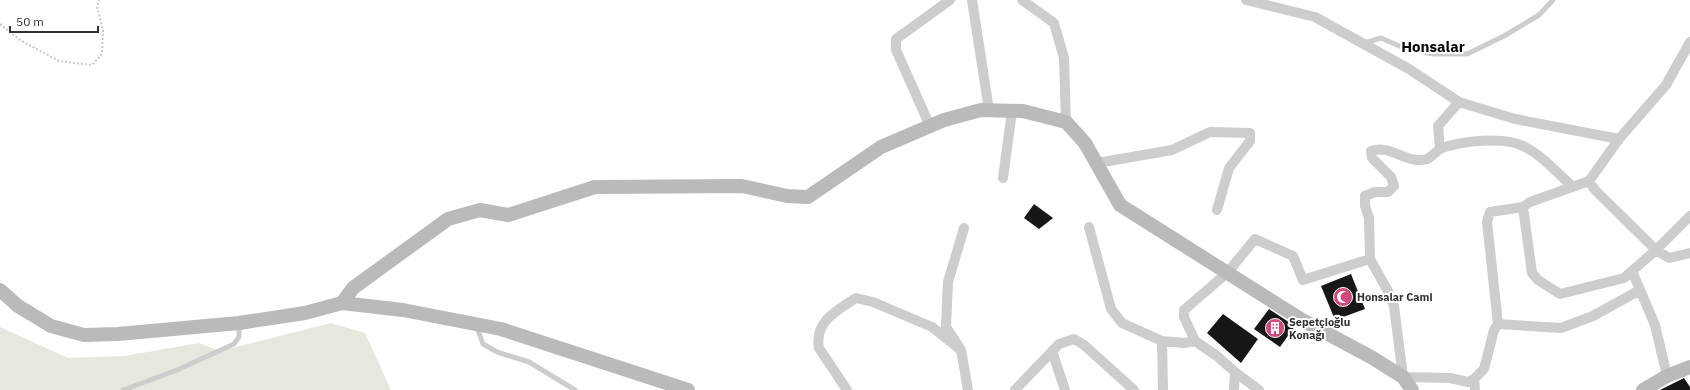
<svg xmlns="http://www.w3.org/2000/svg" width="1690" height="390" font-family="'IBM Plex Sans',sans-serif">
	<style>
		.green { fill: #e7e8dd }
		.building { fill: #171717 }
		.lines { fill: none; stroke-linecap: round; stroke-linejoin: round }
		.path { stroke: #c7c7c7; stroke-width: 2; stroke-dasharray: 2 2; stroke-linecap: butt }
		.lane { stroke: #cdcdcd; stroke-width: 5 }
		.street { stroke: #cdcdcd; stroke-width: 10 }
		.secondary { stroke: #bababa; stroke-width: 14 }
		.labels { text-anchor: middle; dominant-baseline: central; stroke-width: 4; stroke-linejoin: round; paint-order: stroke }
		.poi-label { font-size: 11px; font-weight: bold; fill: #303030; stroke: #fff; text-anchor: start }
		.district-label { font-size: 15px; font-weight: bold; fill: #000; stroke: #fff }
	</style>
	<rect width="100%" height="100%" fill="#fff"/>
	<path class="green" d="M331,323l34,10 26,57h-391v-63l68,31 56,-2 75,-13 21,8z"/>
	<path class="building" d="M1034,204l19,14 -14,11 -15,-11z
		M1351,274l14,35 -30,11 -14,-34z
		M1269,309l26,17 -15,21 -26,-18z
		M1223,314l35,25 -17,24 -34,-30z
		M1684,378l6,9v3h-30z"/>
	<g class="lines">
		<path class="path" d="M0,24l20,16 39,21 33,4 10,-11 1,-23 -6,-25 2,-6"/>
		<path class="lane" d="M1364,43l17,-5 23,10 29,6h34l37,-18 35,-21 14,-15
			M476,325l7,19 14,8 32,10 46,28
			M123,390l54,-20 57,-26 5,-7v-12"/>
		<path class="street" d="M972,0l17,110
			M1022,0l32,23 10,35 2,64
			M1246,0l69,17 94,52 50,33 56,17 104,20
			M1690,42l-24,43 -47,54 -30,42 6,9 61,60 13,8 21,-5
			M1459,102l-21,24 2,23c-4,3 -9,8 -13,10 -20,6 -36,-15 -56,-8l1,7 19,19 3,9 -6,6h-13l-10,4v10l4,12 1,41 19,34 5,13 9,71 47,1 18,4 6,-3
			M930,126l-34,-76v-11l54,-39
			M1440,149c19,-8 64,-13 83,-3 19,9 34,27 50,41
			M1097,163l75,-13 38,-18 40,1v8l-21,27 -12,42
			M1003,178l9,-67
			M1523,207l9,66 6,7 22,14 64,-16 32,-28 34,-34
			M1089,227l22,82 11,14 40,18 22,2 11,-2
			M964,228l-16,54 -2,45 15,23 7,40
			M1632,271l23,54 12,51
			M1498,324l63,4 32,-12 47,-26
			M1162,341l1,49
			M1052,351l13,39
			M1235,372l24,18
			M847,390l-28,-42c-5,-26 18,-38 37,-50l17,4 59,25 29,23
			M1015,390l44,-46 15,-5 10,6 50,45
			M1234,390l1,-18 -18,-16 -22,-15 -11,-24v-7l43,-37 28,-34 38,17 10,24 67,-21
			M1475,390l-1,-11 10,-10 10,-39 4,-6 -11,-102 3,-10 33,-5 7,-5 59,-21"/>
		<path class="secondary" d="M0,290l18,16 33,20 33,9 34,-1 121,-11 66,-10 37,-10 61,7 98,19 187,61
			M342,303l11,-15 95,-69 32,-9 28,5 87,-28 147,-1 45,10 21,1 73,-50 63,-27 37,-10 42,1 43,11 19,21 35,62 182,115 69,37 32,20 9,13
			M1643,390l24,-14 23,-9"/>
	</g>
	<defs>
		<g id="mosque-disc" transform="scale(1)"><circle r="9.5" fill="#d1497c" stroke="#fff"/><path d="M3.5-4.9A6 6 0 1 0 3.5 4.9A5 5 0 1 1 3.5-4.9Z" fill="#fff"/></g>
		<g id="building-disc" transform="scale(1)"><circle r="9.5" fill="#d1497c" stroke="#fff"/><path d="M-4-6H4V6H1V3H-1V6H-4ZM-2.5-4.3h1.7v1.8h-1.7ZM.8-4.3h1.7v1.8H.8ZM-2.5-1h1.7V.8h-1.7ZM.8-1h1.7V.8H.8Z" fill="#fff"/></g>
	</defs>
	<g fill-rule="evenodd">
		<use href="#mosque-disc" x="1343" y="297"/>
		<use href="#building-disc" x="1275" y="328"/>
	</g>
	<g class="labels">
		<g class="poi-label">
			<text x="1357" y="297">Honsalar Cami</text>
			<text x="1289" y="322">Sepetçioğlu<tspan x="1289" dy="13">Konağı</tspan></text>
		</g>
		<g class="district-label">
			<text x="1433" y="46">Honsalar</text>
		</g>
	</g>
	<path d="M10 26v6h88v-6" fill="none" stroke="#303030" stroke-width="2"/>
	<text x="16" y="26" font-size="12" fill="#303030" stroke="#ffffff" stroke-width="3" paint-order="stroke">50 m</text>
</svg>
